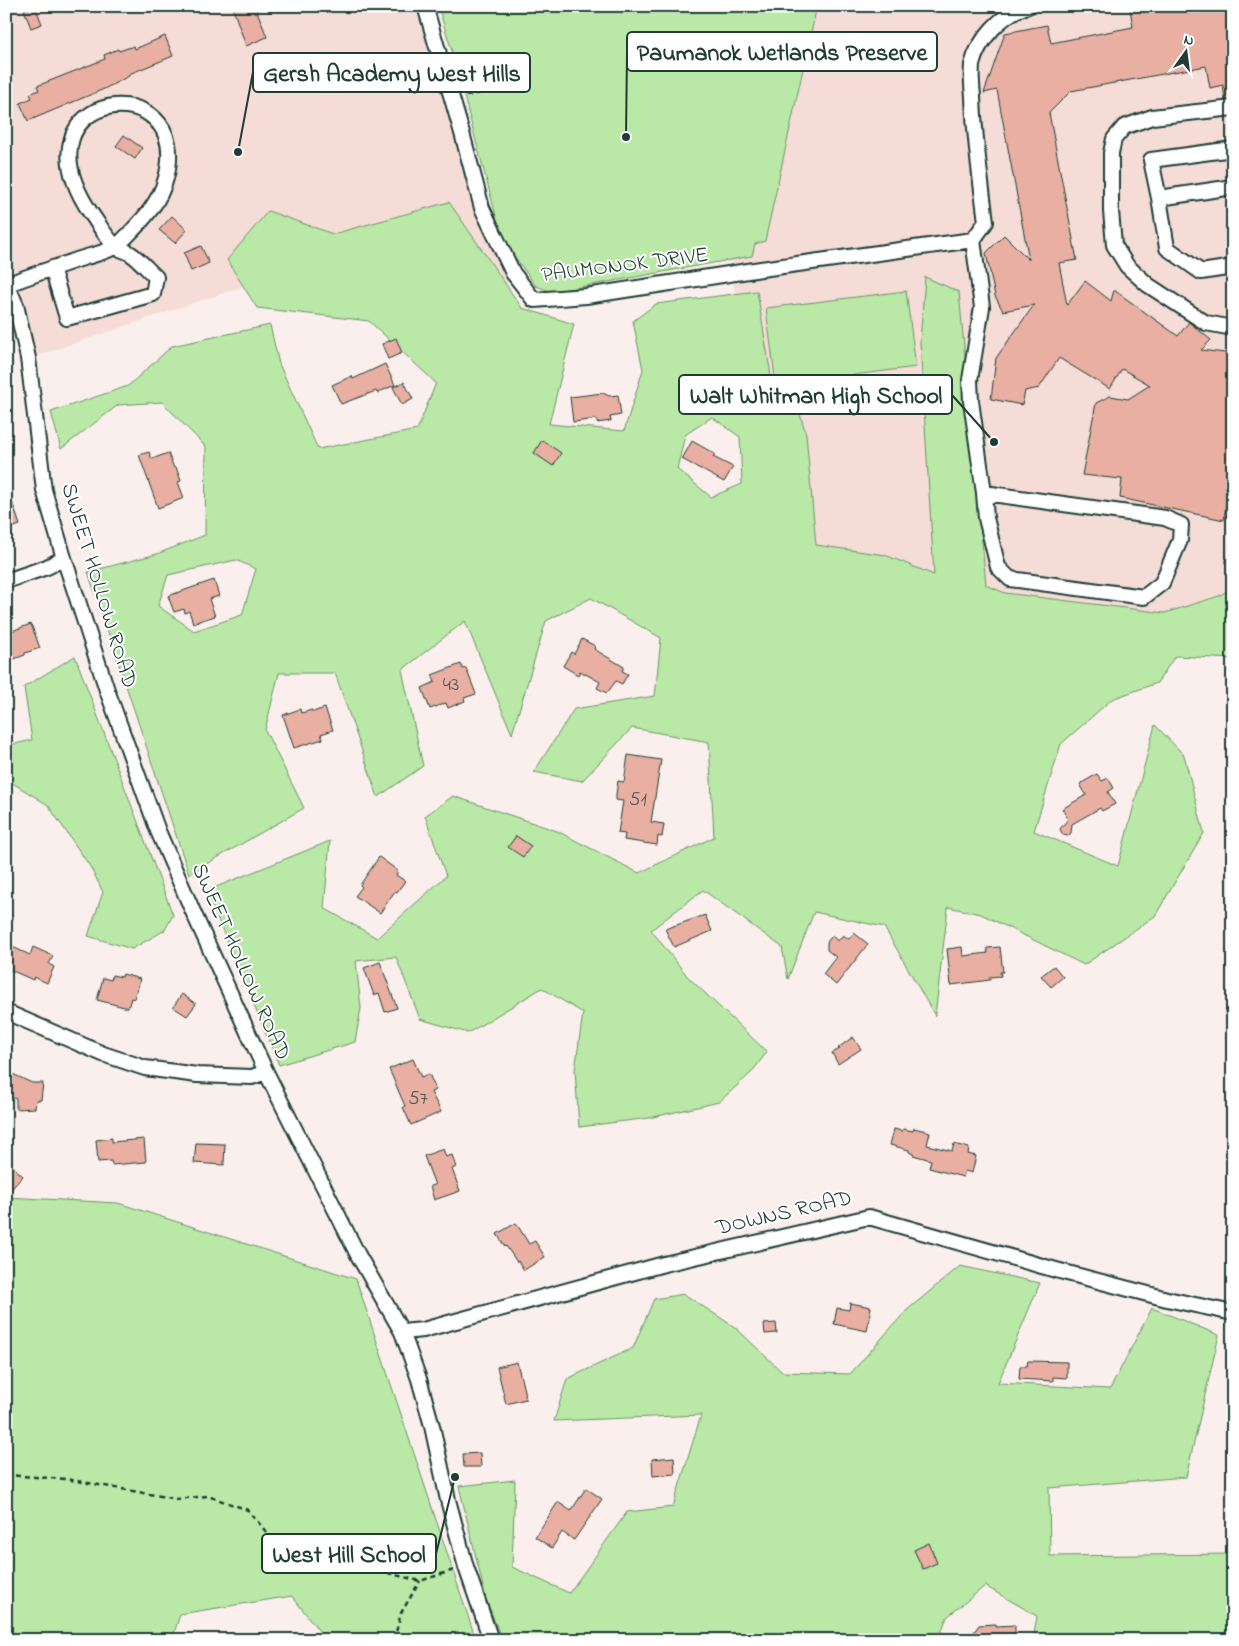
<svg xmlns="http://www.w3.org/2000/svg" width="1239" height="1646" font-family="'Indie Flower',sans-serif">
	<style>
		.built { fill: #f5dcd6 }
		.green { fill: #bae8a6; stroke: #6c926d; fill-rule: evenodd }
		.building { fill: #e8afa2; stroke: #1f3d34 }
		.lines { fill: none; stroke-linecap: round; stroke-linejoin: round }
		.minor-casing { stroke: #1f3d34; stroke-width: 18 }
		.path { stroke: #1f3d34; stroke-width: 2.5; stroke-dasharray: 5 4; stroke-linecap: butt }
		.minor { stroke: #fff; stroke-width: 14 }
		.labels { text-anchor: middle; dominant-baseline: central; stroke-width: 4; stroke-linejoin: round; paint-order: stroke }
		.number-label { font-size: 20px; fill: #515a50 }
		.street-label { font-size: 22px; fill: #1f3d34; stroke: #fff }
		.leader { fill: none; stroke: #1f3d34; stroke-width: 2 }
		.callout-dot { fill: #1f3d34; stroke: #fff; stroke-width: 2 }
		.callout { fill: #fff; stroke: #1f3d34; stroke-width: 2 }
		.callout-label { font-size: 24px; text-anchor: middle; font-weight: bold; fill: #1f3d34 }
	</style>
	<rect width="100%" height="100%" fill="#faefec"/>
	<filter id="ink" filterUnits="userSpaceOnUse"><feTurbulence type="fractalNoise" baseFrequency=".02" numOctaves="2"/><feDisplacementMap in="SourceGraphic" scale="10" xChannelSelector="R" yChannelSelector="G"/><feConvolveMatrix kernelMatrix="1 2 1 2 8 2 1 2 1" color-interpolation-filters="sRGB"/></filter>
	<g filter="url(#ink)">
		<path class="built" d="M6,6h415l87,269 -10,139 -50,11 -55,-154 -42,-21 -315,106 -23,-90 -7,-6z
			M817,6h416v631l-445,56 -59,-446 36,-6z"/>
		<path class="green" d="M438,6h379l-52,235 -10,3 -3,12 -200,36 -16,-6 -24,-33 -13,-26 -48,-179z
			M449,202l73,106 52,16 -25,100 75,7 19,-61 -10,-49 23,-17 101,-13 16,97 21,6 12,40 10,111 69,10 49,20 -14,-233 5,-65 34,15 27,293 19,8 160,20 54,-17 14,-9v72l-58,-3 -18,27 -45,16 -51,45 -27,87 84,35 37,-141 29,30 20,78 -49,83 -71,49 -103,-51 -33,-7 -13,109 -51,-89 -70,-15 -26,67 -6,-32 -79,-57 -52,40 37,47 79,75 -16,21 -32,29 -70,16 -70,9 -4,-57 8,-57 -41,-25 -74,45 -48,-14 -24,-62 -40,4 5,47 -6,34 -76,23 -73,-174 124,-50 -6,67 53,30 69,-62 -21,-60 28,-20 104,35 82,42 75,-36 -5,-95 -77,-14 -50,53 -48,-9 40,-63 81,-13 6,-58 -70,-40 -45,23 -34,113 -47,-113 -63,49 21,96 -45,31 -43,-124h-56l-14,57 39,78 -115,66 -101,-302 69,-18 48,-19 1,-88 -44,-45 -44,3 -57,44 -10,-37 77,-26 44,-40 98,-21 9,39 39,85 99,-19 19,-47 -67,-62 -112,-13 -30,-48 41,-49 65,23zM712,417l28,20 2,47 -31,13 -34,-28 8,-34zM236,560l20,9 -14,46 -48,16 -36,-25 10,-31z
			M906,291l10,76 -140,18 -10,-77z
			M75,656l98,259 -8,15 -33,19 -44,-13 15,-44 -12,-24 -43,-63 -42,-26v-33l26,-6 -8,-53z
			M6,1197l112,6 238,76 120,361h-150l-34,-44 -112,18 -8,26h-166z
			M960,1266l80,17 -42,100 112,6 42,-81 67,27 -33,142 -137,11 1,68 183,-2v86h-200l4,-24 -52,-30 -38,31 -9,23h-436l-16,-41 -27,-113 56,-6 -3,87 57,26 58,-81 46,-5 28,-92 -147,6 13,-42 66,-31 21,-49 30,-5 52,34 46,44 68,2 56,-63z"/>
		<path class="building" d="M32,6h3l7,18 -11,4 -7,-18z
			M232,6h23l12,31 -21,9z
			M1144,6h89v93l-8,1 -2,-15 -13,3 -4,-22 -135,25 -22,22 28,147 -18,3 8,42 18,-24 26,20 3,-11 64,46 11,-14 1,1 21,17 -10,10 32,4v98l-9,68 -104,-22 2,-19 -40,-4 14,-72 14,-7 18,3 22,-14 -28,-16 -12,20 -51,-31 -20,30 -14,3 -3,14 -31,-6 5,-41 38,-53 -31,6 -8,-15 -9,-43 18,-18 25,25 -32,-170 -13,3 21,-60 42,-8 4,18 82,-16 -3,-18z
			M165,36l8,20 -44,18v2l-25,13 -76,32 -8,-18 12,-5 -2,-4 9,-4 -2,-4 68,-27 -1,-4 14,-6 1,2 15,-5 1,3z
			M124,135l18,13 -7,11 -19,-13z
			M172,216l15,14 -12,13 -16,-13z
			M201,246l8,17 -18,8 -7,-18z
			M396,338l6,15 -14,6 -6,-15z
			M385,364l10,21 -18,8 -1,-2 -35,13 -9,-19 20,-9 1,3z
			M404,382l9,17 -11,6 -9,-18z
			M603,393l6,3 9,-1 3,20 -11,2 1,4 -14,2v-4l-24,3 -3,-25z
			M542,440l19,13 -8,13 -19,-13z
			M692,441l23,13 -2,3 20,10 -9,15 -42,-23z
			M149,452l3,7 16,-6 6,15 2,-1 5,14 -3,1 6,16 -26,10 -19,-53z
			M6,490h2l12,35 -14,5z
			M214,580l5,16 -10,3 6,17 -22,7 -4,-12 -4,2 -1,-4 -10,3 -6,-16z
			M31,624l9,24 -15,5v2l-19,7v-29z
			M582,639l13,7 -1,3 30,18 -2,4 6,3 -6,10 -6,-3 -9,12 -10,-5 3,-6 -20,-11 -2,4 -15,-9 8,-14 3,2z
			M461,664l2,5 3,-1 10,26 -12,4 1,3 -17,7 -2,-5 -16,6 -8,-21 13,-6 -3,-7z
			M325,708l8,22 -12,4 2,5 -29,9 -11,-33 17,-6 1,4 11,-3 1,2z
			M628,755l33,5 -10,62 13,2 -2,13 -4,-1 -1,9 -33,-5 1,-6 -7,-1 5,-32 -7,-1v-6l2,-13 6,1z
			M1097,774l5,7 6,-3 6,10 -6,4 7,12 -13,7 -2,-3 -28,16 -1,9 -3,3 -5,-1 -3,-6 8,-10 -6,-10 24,-14 -6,-11z
			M516,836l15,10 -8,11 -15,-10z
			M379,857l19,14 -2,4 9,6 -8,11 -2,-1 -15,22 -25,-17 7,-9 -2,-2z
			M705,915l7,16 -38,16 -9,-18z
			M854,933l14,11 -32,41 -13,-11 13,-17 -9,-7v-8l5,-6 6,5 5,-6 6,4z
			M6,944l24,11 3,-8 20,9 -4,8 5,3 -7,16 -13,-6 -1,3 -27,-12z
			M962,947l1,9 25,-3 -1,-5 13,-1 3,25h-3l1,4 -11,1v3l-39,5 -4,-36z
			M380,962l17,46 -12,4 -6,-19 -5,2 -10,-27z
			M1054,966l9,11 -12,10 -10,-11z
			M123,974l17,5 -3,12h-1l-2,8 -3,-1 -3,10 -31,-8 6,-22 8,2 1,-5 10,2z
			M182,994l14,10 -9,12 -14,-9z
			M853,1037l8,12 -23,15 -6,-11 8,-4 -2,-1z
			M413,1059l8,18 8,-3 7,16 -5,2 10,20 -30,13 -8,-18 2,-1 -16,-37z
			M6,1071l26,12h11l-2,17h-5l-1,8 -19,1v-10l-10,-4z
			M914,1128l16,4 -3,13 25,6 2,-7 15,4 -1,6 8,2 -4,17 -7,-2 -2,6 -34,-9 2,-8 -18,-5v-1l-4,-2v-2l-19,-5 4,-16 8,2 1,-2 10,2z
			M112,1138v4l32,-3 2,23 -34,3 -1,-4 -13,1 -2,-22z
			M196,1143l29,1 -1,21 -30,-2z
			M443,1149l3,8 6,-2 4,12 -4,2 8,22 -26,9 -4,-14 5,-1 -11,-29z
			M6,1161l17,15 -17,19z
			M516,1223l13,21 6,-3 10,16 -21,13 -6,-9 -1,1 -11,-16 -1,1 -8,-13z
			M850,1303l21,4 -4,24 -33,-7 3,-16 12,2z
			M776,1323l1,10 -12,1 -1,-10z
			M1028,1361l39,1v16l-14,-1v4l-34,-2 1,-13h7z
			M517,1362l9,37 -20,5 -9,-37z
			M480,1453l1,14h-17l-1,-13z
			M674,1457l1,17 -22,2 -1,-17z
			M586,1488l16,11 -28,41 -12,-8 -10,16 -17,-11 23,-35 13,9z
			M929,1543l8,20 -14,6 -9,-19z
			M996,1624v2l19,-1v15h-47l11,-15z"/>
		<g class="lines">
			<g class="minor-casing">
				<path id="minor" d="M425,6l37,127 20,75 31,65 21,27 52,-4 175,-27 212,-29
					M1233,108l-81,9 -28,10 -10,12 -3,14v58l3,34 13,21 21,19 58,38 27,5
					M1233,149l-82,11 8,38 74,-11
					M1159,198l8,50 34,24 32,-5
					M6,282l10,23 12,53 16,132 20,68 43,132 51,141 36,83 72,158 92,183 44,77 17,47 13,47 16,74 18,67 25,73
					M8,284c25,-9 50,-18 75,-26 10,-3 23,-6 32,-11 4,-2 8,-7 11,-10 17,-17 34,-35 40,-59 29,-111 -157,-90 -76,34 8,11 15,24 25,34 4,4 11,4 16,8 9,6 17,16 25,23l-3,17 -86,24 -15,-50
					M984,493l181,25 16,7 -1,15 -18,43 -18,14 -134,-18 -12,-12 -12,-49 -2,-25 -13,-92 -1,-21 12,-73 -9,-67 13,-18c-5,-42 -12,-84 -13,-126 -1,-10 -2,-21 -1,-31 6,-25 30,-52 56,-59
					M6,581l41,-14 17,-9
					M6,1012l97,42 42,14 52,7 55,2 14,-5
					M402,1332l21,-2 241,-66 205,-47 187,53 111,29 66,14"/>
			</g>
			<path class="path" d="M466,96l21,-4 7,-12
				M6,1475l60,4 111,20 31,-3 40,14 24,29 64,21 84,21 34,-11
				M394,1640l7,-27 19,-32"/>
			<use href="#minor" class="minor"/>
		</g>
	</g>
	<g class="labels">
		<g class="number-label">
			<text x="451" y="685">43</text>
			<text x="638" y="800">51</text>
			<text x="418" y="1099">57</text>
		</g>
		<g class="street-label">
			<text transform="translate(625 266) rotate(-7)">PAUMONOK DRIVE</text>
			<text transform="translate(98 586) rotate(73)">SWEET HOLLOW ROAD</text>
			<text transform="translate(240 962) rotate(66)">SWEET HOLLOW ROAD</text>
			<text transform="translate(784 1214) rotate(-13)">DOWNS ROAD</text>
		</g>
	</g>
	<path class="leader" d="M626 137L627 52M238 152L253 72M994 442L952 395M455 1477L436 1554"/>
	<g class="callout-dot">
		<circle cx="626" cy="137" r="5"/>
		<circle cx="238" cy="152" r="5"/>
		<circle cx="994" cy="442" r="5"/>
		<circle cx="455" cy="1477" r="5"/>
	</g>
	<g class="callout">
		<rect x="627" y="32" width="310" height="39" rx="5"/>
		<rect x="253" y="53" width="277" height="39" rx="5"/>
		<rect x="679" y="375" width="273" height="39" rx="5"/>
		<rect x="262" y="1534" width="174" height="39" rx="5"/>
	</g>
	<g class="callout-label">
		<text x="782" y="60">Paumanok Wetlands Preserve</text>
		<text x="392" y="81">Gersh Academy West Hills</text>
		<text x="816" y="403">Walt Whitman High School</text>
		<text x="349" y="1562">West Hill School</text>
	</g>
	<rect width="1239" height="1646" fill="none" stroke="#fff" stroke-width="25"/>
	<rect x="12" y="12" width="1214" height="1621" fill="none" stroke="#1f3d34" stroke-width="2" filter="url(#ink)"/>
	<g transform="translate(1186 52) rotate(14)" stroke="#ffffff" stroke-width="4" paint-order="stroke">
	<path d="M0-4L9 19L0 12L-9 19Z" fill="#1f3d34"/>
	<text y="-8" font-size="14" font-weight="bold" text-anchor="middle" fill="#1f3d34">N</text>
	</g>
</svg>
